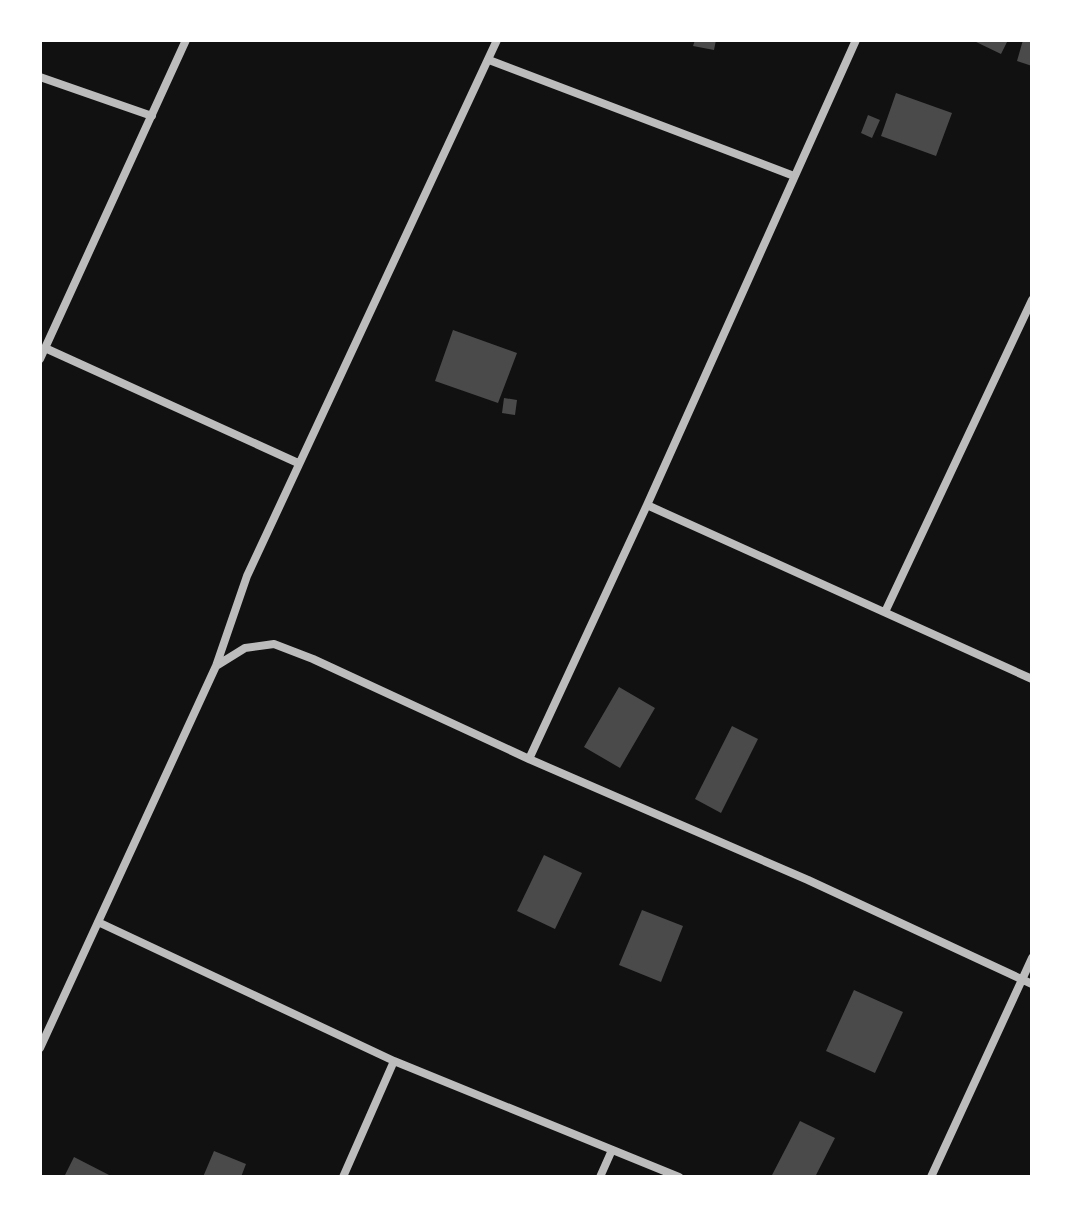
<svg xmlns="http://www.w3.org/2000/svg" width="1072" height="1217" font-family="'Varela Round',sans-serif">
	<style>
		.building { fill: #4a4a4a }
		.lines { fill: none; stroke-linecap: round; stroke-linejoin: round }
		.minor { stroke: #bcbcbc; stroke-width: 8 }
	</style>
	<rect width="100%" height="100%" fill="#111"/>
	<path class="building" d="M695,40h21l-2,10 -21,-4z
		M972,40h36l-7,14z
		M1023,40h9v26l-15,-5z
		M896,93l56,20 -16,43 -55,-20z
		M868,115l12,5 -8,18 -11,-5z
		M453,330l64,23 -19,50 -63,-22z
		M504,398l13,2 -2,15 -13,-2z
		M619,687l36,21 -35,60 -36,-21z
		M732,726l26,13 -37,74 -26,-14z
		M544,855l38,18 -27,56 -38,-18z
		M642,910l41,16 -22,56 -42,-17z
		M854,990l49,22 -28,61 -49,-22z
		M800,1121l35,17 -20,39h-44z
		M214,1151l32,13 -5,13h-38z
		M74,1157l39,20h-49z"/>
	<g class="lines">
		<path class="minor" d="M489,60l305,116
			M40,77l112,39
			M45,348l253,115
			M40,359l146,-319
			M647,505l385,174
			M885,612l147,-312
			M216,666l31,-90 250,-536
			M529,759l118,-254 209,-465
			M98,922l296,139 285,116
			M40,1048l176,-382 29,-18 29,-4 39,15 216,100 279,121 224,104
			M343,1177l51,-116
			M600,1177l12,-27
			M931,1177l101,-219"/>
	</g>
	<rect width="1072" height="1217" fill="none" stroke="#ffffff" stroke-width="84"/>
</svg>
